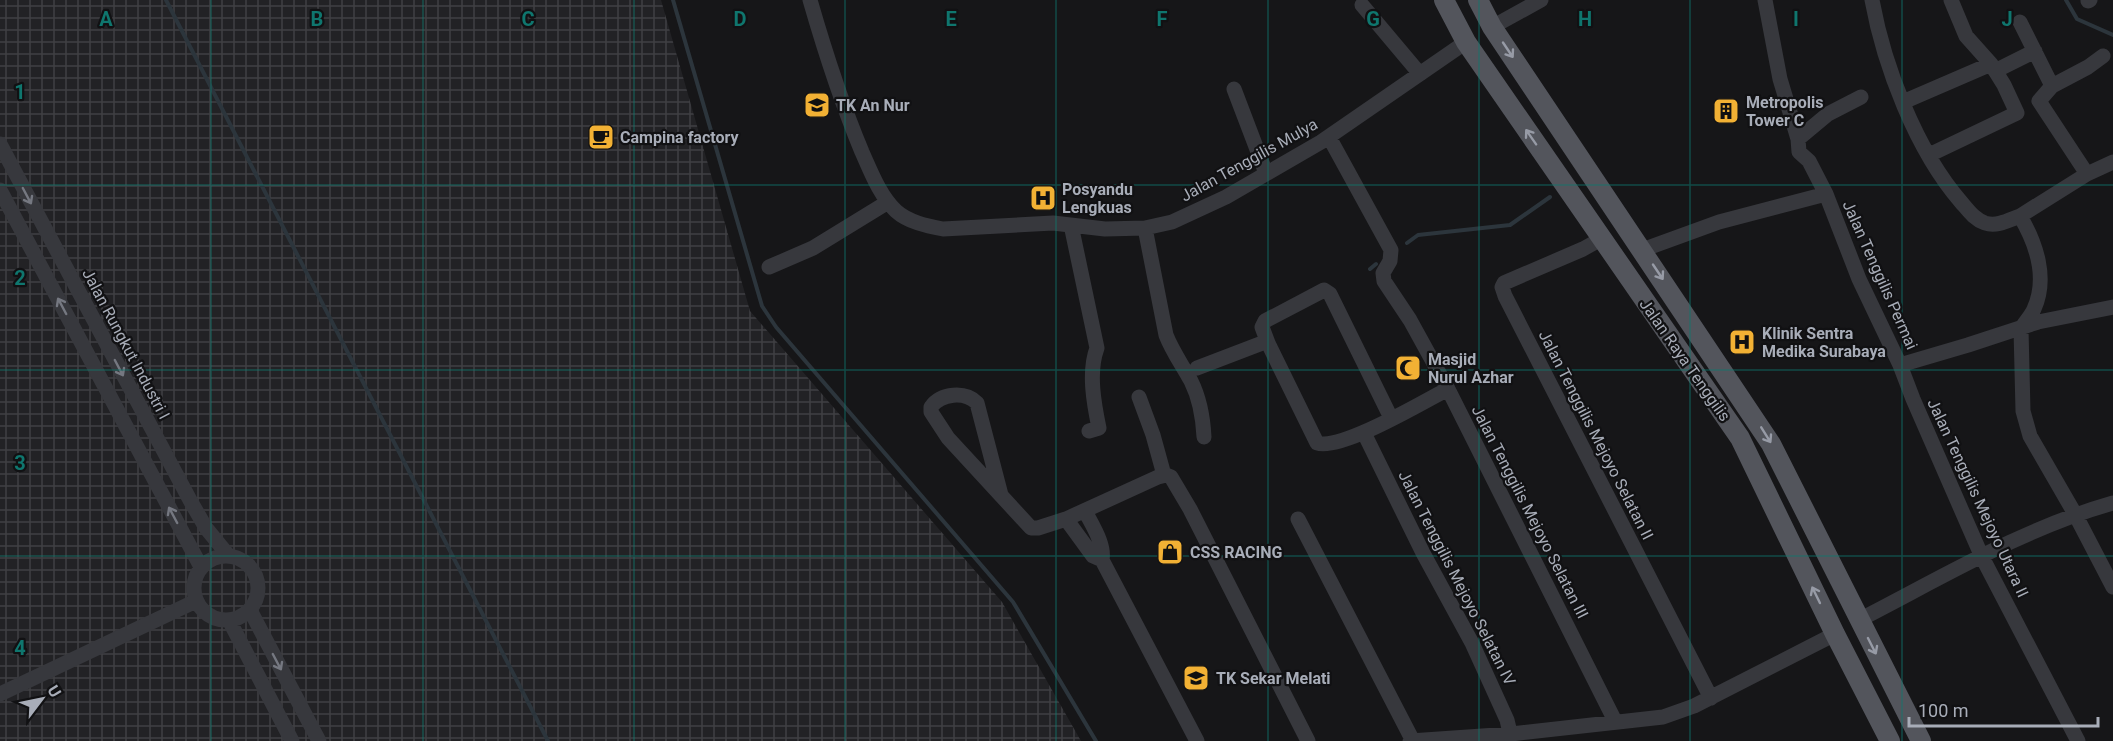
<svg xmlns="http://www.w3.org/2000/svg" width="2113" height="741" font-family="Roboto,sans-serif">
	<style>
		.industrial { fill: url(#industrial-grid) }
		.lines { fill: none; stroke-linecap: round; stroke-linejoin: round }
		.stream { stroke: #2c353c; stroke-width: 4 }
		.minor { stroke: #37383d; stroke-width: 15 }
		.major { stroke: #53555c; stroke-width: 20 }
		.oneway { stroke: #979ba6 }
		.oneway2 { stroke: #757881 }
		.grid { fill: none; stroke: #0f766e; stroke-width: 1.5; stroke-opacity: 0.55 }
		.labels { text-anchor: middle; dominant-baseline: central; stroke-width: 4.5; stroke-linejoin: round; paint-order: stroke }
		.poi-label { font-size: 16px; font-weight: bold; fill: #a8adb8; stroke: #111113; text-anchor: start }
		.street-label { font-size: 16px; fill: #a8adb8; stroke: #111113 }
		.grid-label { font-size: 20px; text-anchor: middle; font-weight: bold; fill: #0f766e; stroke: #111113; stroke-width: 4.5; stroke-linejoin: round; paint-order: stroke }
	</style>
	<defs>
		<pattern id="industrial-grid" width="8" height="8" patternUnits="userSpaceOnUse" patternTransform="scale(1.5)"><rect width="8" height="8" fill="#222225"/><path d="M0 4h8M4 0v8" fill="none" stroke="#3f3f43"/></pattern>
	</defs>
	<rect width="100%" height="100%" fill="#161618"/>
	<path class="industrial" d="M0,0h661l89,311 252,291 79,139h-1081z"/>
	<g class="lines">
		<path class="stream" d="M166,0l382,741
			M673,0l89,306 14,21 237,275 83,139
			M2066,0l11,19 36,16
			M1407,243l11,-8 92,-10 40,-28
			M1370,269l6,-5"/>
		<path class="minor" d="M810,0c15,52 31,102 52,152 9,20 18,44 34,59 12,11 31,15 47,18l110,-6 52,6 40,-1 27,-6 54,-25 95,-55 145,-100
			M1765,0l15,79 18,60 1,13 10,9 17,33 33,85 41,86 68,-20 70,-23 75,-15
			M1872,0c12,66 44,150 89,202 7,8 13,17 24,21 12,4 24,-3 35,-7 16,27 28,62 14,93 -3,7 -9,13 -13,20
			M2088,1l2,-1
			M1362,5l58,69
			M2020,22l32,64 -13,15 48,73
			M1492,27l49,-27
			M1995,71l40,-20
			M2052,86l36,-19 15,-11
			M1234,89l32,84
			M1903,102l88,-38
			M1329,137l62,113 -1,11 -7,12 1,8 26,39 38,69 167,332
			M1798,139l30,-25 33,-17
			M0,144l191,358 15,26 22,27
			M1929,155l88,-42 -13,-28 -13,-21 -25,-28 -15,-36
			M0,190l201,377
			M2020,216l67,-42 26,-12
			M1071,225l26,123c-9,24 -3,56 2,80l-10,3
			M1145,228l21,107c6,16 17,31 25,46 9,18 12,36 13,56
			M1601,239l-18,10 -79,34 -2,4 3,9 206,402
			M1642,250l77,-28 107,-28
			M769,267l44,-19 75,-46
			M2021,329l2,82 7,25 45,78 38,73
			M1268,343l-6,-16 3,-6 59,-31 6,4 61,124
			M1900,365l13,34 69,158 96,184
			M1197,368l68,-26 3,1 49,100c24,8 106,-41 131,-54
			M1139,397l14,38 11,40
			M1364,433l59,120 49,90 35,77 5,21
			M1001,495l-24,-92c-12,-12 -36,-10 -46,4v5l17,26 83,90h7l28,-9 92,-42 8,-2 5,2 19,32 118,232
			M1085,511c7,14 20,33 17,49l95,181
			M1066,519l27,37 9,4
			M1298,519l115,222
			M194 588a32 32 0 1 1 64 0a32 32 0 1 1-64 0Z
			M250,610l69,131
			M229,620l63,121
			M1859,620c82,-42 165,-92 254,-117
			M0,694l196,-93
			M1410,741l101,-7 152,-17 31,-11 141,-72"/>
		<path class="major" d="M1444,0l22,42 274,396 95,196 55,107
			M1478,0l14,27 279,417 150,297"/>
	</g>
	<defs><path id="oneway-shaft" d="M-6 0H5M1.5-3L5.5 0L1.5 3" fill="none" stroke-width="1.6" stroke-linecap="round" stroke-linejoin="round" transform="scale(1.5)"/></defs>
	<g class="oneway">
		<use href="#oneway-shaft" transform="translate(1508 50) rotate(56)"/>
		<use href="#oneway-shaft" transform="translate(1531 137) rotate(-125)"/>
		<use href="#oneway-shaft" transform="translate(1658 272) rotate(56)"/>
		<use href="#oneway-shaft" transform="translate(1766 435) rotate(58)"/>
		<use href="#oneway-shaft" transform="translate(1816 595) rotate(-116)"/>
		<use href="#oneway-shaft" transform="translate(1872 646) rotate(63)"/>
	</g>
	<g class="oneway2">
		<use href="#oneway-shaft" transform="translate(27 196) rotate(62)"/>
		<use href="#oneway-shaft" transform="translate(62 306) rotate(-118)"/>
		<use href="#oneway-shaft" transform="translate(119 368) rotate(62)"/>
		<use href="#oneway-shaft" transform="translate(173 515) rotate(-118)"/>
		<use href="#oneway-shaft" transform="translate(277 662) rotate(62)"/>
	</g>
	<path class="grid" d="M211,0v741M423,0v741M634,0v741M845,0v741M1056,0v741M1268,0v741M1479,0v741M1690,0v741M1902,0v741M0,185h2113M0,370h2113M0,556h2113"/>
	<defs>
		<g id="school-square" transform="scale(1.35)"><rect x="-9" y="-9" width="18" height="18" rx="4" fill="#f2b134" stroke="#111113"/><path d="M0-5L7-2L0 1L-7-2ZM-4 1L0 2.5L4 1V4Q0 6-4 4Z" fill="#111"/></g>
		<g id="building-square" transform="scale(1.35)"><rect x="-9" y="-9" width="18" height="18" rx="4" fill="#f2b134" stroke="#111113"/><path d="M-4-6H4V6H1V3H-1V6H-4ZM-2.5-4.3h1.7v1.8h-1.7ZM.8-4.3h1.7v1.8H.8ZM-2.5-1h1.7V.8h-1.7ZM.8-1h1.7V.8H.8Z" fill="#111"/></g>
		<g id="cafe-square" transform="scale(1.35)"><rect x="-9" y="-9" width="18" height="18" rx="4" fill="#f2b134" stroke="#111113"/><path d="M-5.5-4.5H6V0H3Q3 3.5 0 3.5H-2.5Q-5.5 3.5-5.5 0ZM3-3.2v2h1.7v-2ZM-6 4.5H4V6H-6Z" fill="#111"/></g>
		<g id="hospital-square" transform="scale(1.35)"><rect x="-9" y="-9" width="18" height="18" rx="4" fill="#f2b134" stroke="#111113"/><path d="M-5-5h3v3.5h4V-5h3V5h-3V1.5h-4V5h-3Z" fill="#111"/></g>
		<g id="mosque-square" transform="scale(1.35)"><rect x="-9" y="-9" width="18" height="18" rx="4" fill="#f2b134" stroke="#111113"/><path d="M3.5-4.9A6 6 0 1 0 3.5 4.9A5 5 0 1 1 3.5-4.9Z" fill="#111"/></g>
		<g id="shop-square" transform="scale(1.35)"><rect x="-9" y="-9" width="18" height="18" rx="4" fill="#f2b134" stroke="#111113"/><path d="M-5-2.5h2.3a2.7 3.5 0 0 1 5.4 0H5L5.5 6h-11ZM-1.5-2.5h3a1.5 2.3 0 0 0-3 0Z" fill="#111"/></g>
	</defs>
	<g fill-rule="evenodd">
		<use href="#school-square" x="817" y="105"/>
		<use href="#building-square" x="1726" y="111"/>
		<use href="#cafe-square" x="601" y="137"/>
		<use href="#hospital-square" x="1043" y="198"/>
		<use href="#hospital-square" x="1742" y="342"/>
		<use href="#mosque-square" x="1408" y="368"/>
		<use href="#shop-square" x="1170" y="552"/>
		<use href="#school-square" x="1196" y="678"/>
	</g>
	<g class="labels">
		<g class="poi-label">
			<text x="1746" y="102">Metropolis<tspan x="1746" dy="18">Tower C</tspan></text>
			<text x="836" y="105">TK An Nur</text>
			<text x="620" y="137">Campina factory</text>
			<text x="1062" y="189">Posyandu<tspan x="1062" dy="18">Lengkuas</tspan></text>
			<text x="1762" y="333">Klinik Sentra<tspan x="1762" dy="18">Medika Surabaya</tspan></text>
			<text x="1428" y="359">Masjid<tspan x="1428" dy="18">Nurul Azhar</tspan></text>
			<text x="1190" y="552">CSS RACING</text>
			<text x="1216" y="678">TK Sekar Melati</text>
		</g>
		<g class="street-label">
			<text transform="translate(1249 160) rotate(-29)">Jalan Tenggilis Mulya</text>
			<text transform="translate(1880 275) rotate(66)">Jalan Tenggilis Permai</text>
			<text transform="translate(126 344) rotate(62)">Jalan Rungkut Industri I</text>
			<text transform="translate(1685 360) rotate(55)">Jalan Raya Tenggilis</text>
			<text transform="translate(1596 435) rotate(63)">Jalan Tenggilis Mejoyo Selatan II</text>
			<text transform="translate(1978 498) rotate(65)">Jalan Tenggilis Mejoyo Utara II</text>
			<text transform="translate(1530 512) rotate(63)">Jalan Tenggilis Mejoyo Selatan III</text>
			<text transform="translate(1457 578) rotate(63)">Jalan Tenggilis Mejoyo Selatan IV</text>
		</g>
	</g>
	<g class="grid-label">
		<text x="106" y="26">A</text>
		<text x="317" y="26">B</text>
		<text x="528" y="26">C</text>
		<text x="740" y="26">D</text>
		<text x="951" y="26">E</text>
		<text x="1162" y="26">F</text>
		<text x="1373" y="26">G</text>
		<text x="1585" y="26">H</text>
		<text x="1796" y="26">I</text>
		<text x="2007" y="26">J</text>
		<text x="20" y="99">1</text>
		<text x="20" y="285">2</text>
		<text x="20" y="470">3</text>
		<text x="20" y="655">4</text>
	</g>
	<g transform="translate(42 699) rotate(58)" stroke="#111113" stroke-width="4.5" paint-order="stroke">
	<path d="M0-4.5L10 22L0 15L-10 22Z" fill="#a8adb8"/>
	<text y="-9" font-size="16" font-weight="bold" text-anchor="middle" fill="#a8adb8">U</text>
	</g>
	<path d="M1909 717v9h189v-9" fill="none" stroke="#a8adb8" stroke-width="3"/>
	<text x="1918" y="717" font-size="18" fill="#a8adb8" stroke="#111113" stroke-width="4.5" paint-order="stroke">100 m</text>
</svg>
